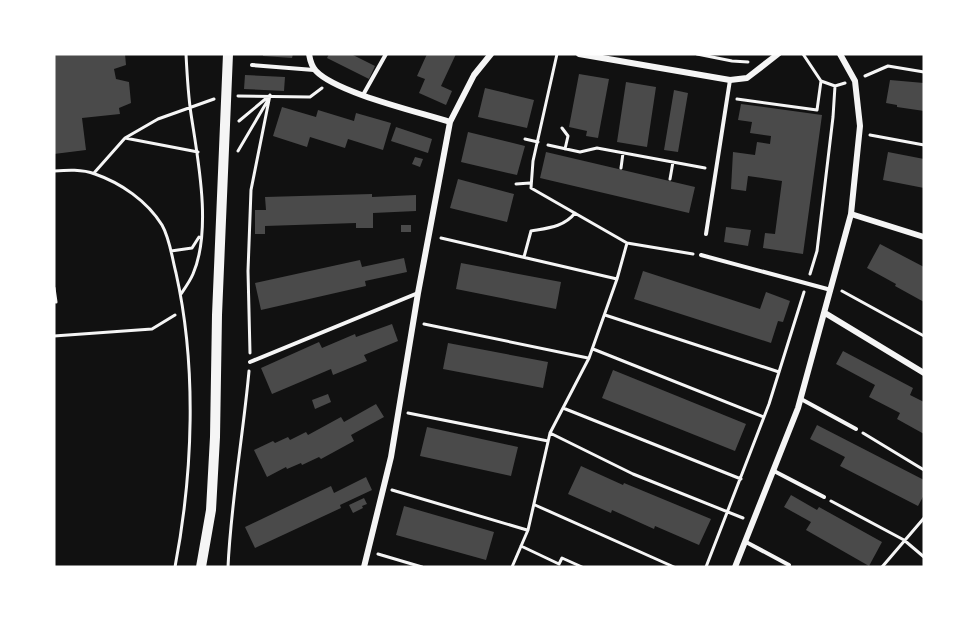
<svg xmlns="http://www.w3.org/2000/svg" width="978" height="621" font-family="'PT Sans Narrow',sans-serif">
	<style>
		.building { fill: #4a4a4a }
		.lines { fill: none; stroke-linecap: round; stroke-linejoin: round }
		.path { stroke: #f5f5f5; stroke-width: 3 }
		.service { stroke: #f5f5f5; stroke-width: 4 }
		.minor { stroke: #f5f5f5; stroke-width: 6 }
		.secondary { stroke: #f5f5f5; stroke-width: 10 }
	</style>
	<rect width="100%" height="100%" fill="#111"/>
	<path class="building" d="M54,54h71l1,11 -12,4 2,10 13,3 2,21 -12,5 1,6 -38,4 4,32 -32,4z
		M263,54h30l-1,4 -29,-2z
		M329,54h22l24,12 -6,13 -42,-21z
		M427,54h29l-15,32 11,5 -6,14 -27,-12 6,-14 -8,-3z
		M579,74l30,5 -11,59 -12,-2 1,-5 -18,-4z
		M245,75l40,2 -1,14 -40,-2z
		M890,80l34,3v28l-27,-4v-2l-11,-2z
		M626,82l30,5 -9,60 -30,-5z
		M485,88l49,12 -7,28 -49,-11z
		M674,90l14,3 -10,59 -14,-2z
		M741,104l81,11 -19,139 -40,-6 2,-15 10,1 7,-53 -34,-5 -2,15 -15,-2 2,-37 22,3 2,-13 13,2 1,-8 -21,-3 2,-11 -14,-2z
		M282,107l34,10 2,-7 36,11 2,-8 35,10 -8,27 -35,-11 -3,9 -35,-11 -3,10 -34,-11z
		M396,127l36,12 -4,14 -37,-12z
		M468,132l57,14 -8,29 -56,-13z
		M546,152l149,35 -6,26 -149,-35z
		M888,152l36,7v29l-41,-8z
		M415,157l8,2 -3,8 -8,-3z
		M458,179l56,15 -7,28 -57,-14z
		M372,194v3l44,-2v16l-43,2v15h-17v-5l-91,3v8h-10v-24h11l-1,-13z
		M401,225h10v7h-10z
		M726,227l25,3 -3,16 -24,-4z
		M880,244l44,23v35l-29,-16 1,-2 -29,-16z
		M404,258l3,14 -42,9 1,5 -105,24 -6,-27 105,-23 2,7z
		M461,263l100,19 -5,27 -100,-20z
		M643,271l117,38 6,-17 24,9 -7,21 -5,-1 -7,22 -137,-44z
		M392,324l6,17 -34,14 3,6 -34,14 -2,-6 -59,25 -11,-26 58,-26 3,6 33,-14 1,3z
		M448,343l100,19 -5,26 -100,-19z
		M843,351l70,37 -3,7 14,7v32l-27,-15 3,-6 -31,-16 6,-12 -39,-21z
		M613,370l133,54 -11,27 -133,-53z
		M328,394l3,8 -16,7 -3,-9z
		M376,404l8,13 -33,18 3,6 -33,18 -2,-2 -17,8 -1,-2 -14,6 -1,-2 -19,10 -13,-27 19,-9 2,2 13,-6 2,3 16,-8 2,3 33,-18 3,5z
		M817,425l107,55v15l-6,11 -78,-40 5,-9 -35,-18z
		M427,427l91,20 -7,29 -91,-20z
		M581,466l42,19 1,-2 87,36 -12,26 -44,-19 -1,3 -42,-19 -1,3 -43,-19z
		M366,477l6,13 -32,15 1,3 -86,40 -10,-21 86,-41 3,7z
		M791,495l26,15 2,-3 63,35 -13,24 -63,-36 5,-8 -27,-15z
		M364,498l3,6 -5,2 1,2 -10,5 -4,-8z
		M404,506l90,26 -8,28 -90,-25z"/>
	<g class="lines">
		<path class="path" d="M557,54l-24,107 -2,27 96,55 66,11
			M697,54l35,7 16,1
			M865,76l23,-10 36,6
			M821,81l14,5 10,-3
			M238,96l72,1 12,-9
			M737,99l80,11 4,-29 -18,-27
			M239,121l30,-25
			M562,128l6,8 -3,13
			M870,135l54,10
			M125,138l33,-19 56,-20
			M525,139l13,3
			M548,145l32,7 17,-4 108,20
			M238,151l30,-51
			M621,168l2,-15
			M54,171c13,-1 28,-2 41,3 26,9 52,27 67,51 8,14 10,33 14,48 21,94 17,200 -1,294
			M94,173l31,-35 73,14
			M670,179l3,-17
			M516,184l14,-1
			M441,238l176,41
			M171,251l21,-3 7,-11
			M524,257l7,-26c17,-3 33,-4 44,-18
			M810,274l7,-23 16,-134 2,-31
			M54,288l2,14
			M842,291l82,45
			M181,294c4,-6 9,-13 12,-20 19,-44 5,-114 -2,-160 -3,-20 -4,-40 -5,-60
			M605,315l174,57
			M424,324l164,34
			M54,336l98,-7 23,-14
			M593,349l171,68
			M250,353l-2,-82 3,-81 19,-95
			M563,408l178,71
			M408,413l140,28
			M550,433l83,41 110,44
			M863,433l61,37
			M392,490l135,40
			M831,501l73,39 20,17
			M535,505l139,62
			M521,546l38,18 3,-6 20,9
			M378,554l44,13
			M228,567c3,-66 15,-130 21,-196
			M512,567l16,-37 22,-97 39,-75 28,-79 10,-36
			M706,567l63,-163 35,-112
			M882,567l42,-49"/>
		<path class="service" d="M252,65l62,5
			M363,95l23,-41
			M706,234l24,-154
			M701,255l130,35
			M250,362l168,-69
			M801,399l55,30
			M774,471l50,26
			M746,542l43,23"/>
		<path class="minor" d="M309,54c1,6 3,13 7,17 21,22 103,41 134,51
			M579,54l151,26 17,-2 31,-24
			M851,214l73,23
			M825,313l99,60
			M364,567l27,-110 27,-164 32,-171 24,-47 17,-21
			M735,567l63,-159 53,-194 9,-88 -5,-45 -15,-27"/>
		<path class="secondary" d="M201,567l10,-57 4,-73 2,-122 11,-261"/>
	</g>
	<rect width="978" height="621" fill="none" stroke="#ffffff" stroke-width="111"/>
</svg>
